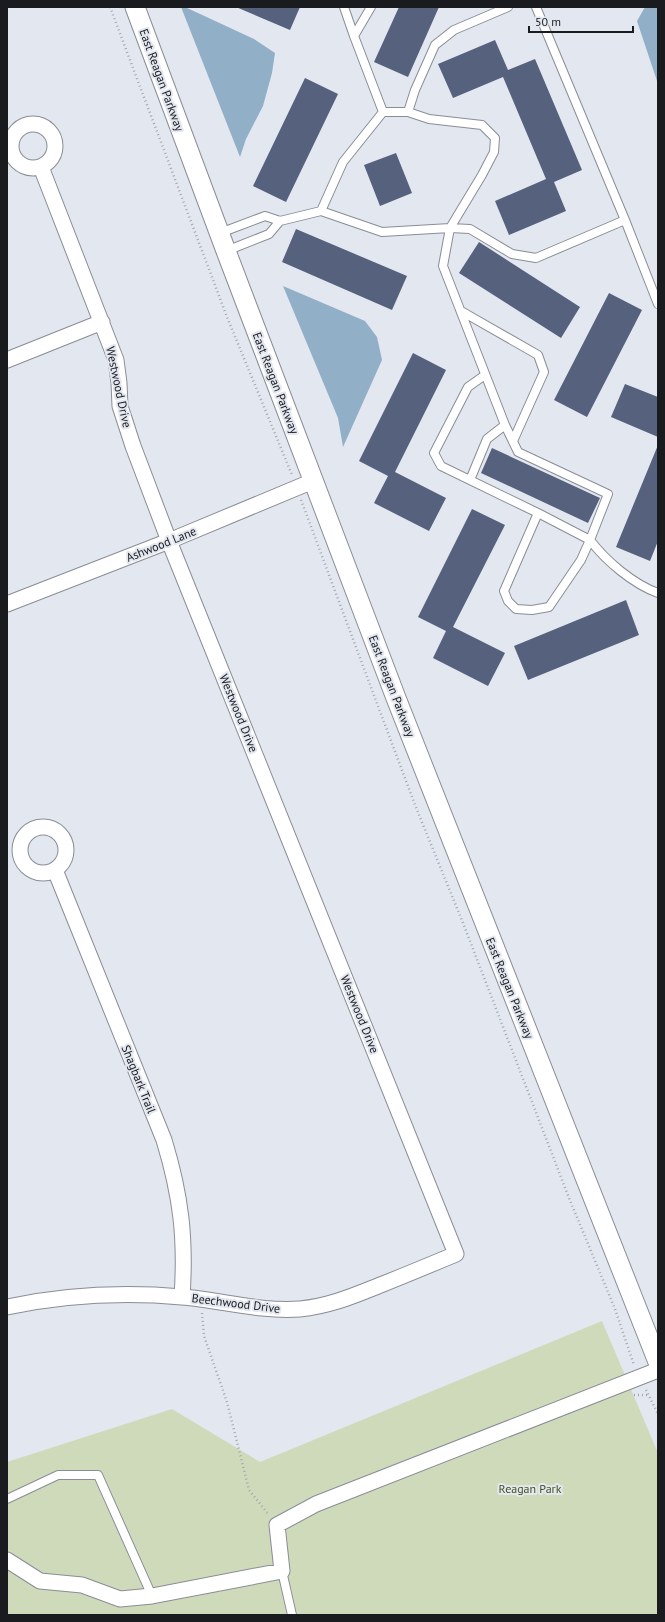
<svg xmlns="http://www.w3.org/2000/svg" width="665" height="1622" font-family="'PT Sans',sans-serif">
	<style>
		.green { fill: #cfdabb }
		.water { fill: #92afc8 }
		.building { fill: #56617e }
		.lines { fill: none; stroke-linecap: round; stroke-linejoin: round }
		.service-casing { stroke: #8a8d96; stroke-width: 10 }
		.minor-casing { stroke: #8a8d96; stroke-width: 17 }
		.tertiary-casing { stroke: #8a8d96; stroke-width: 21 }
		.path { stroke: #a4a7af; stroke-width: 2.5; stroke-dasharray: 1 3; stroke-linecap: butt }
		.service { stroke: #fff; stroke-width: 8 }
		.minor { stroke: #fff; stroke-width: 15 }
		.tertiary { stroke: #fff; stroke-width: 19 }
		.labels { text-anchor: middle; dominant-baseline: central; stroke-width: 4; stroke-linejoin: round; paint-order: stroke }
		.street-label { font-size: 12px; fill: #1a1b1f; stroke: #e3e7f0 }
		.park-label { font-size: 12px; fill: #44521e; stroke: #e3e7f0 }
	</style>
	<rect width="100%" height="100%" fill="#e3e7f0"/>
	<path class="green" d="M602,1321l56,132v162h-651v-153l165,-53 88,53z"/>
	<path class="water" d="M181,7h4l69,32 21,14 -3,20 -9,33 -17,33 -6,18z
		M645,7h13v77l-21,-63z
		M283,286l82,35 12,16 5,23 -39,87 -5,-29z"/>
	<path class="building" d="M236,7h64l-10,23z
		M399,7h40l-31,70 -34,-15z
		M495,40l13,30 27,-11 47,111 -28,12 12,29 -57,24 -14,-34 51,-22 -43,-102 -50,21 -15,-34z
		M305,78l33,16 -52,108 -33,-16z
		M396,153l16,40 -32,13 -16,-41z
		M296,229l111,47 -15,34 -110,-48z
		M479,242l101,65 -19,31 -102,-65z
		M609,293l33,17 -55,107 -33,-17z
		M413,353l33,17 -51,102 51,26 -17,33 -55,-28 14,-27 -29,-15z
		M625,384l33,13v40l-47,-20z
		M658,445v96l-8,20 -34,-14z
		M492,448l108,50 -12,25 -107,-50z
		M472,509l33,16 -52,102 52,26 -17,33 -55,-28 13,-27 -28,-14z
		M626,600l13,35 -111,45 -14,-34z"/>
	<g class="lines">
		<g class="service-casing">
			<path id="service" d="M344,7l10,29 17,-29
				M536,7l89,213 33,84
				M354,36l29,76
				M408,112l21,7 53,6 13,13 -1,14 -12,23 -32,53 20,1 42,25 24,4 89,-38
				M321,211l22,-49 40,-50h25l7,-22 20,-45 19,-15 54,-23
				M220,233l45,-17 15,5 41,-10 61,21 68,-4 -7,38 62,159
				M226,251l43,-17 11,-13
				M461,311l77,44 6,17 -31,69
				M485,375l-17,12 -34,66 7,13 97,47 -34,78 4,10 8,8 16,1 17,-3 32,-47 9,-20 -52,-27
				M470,480l17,-41 18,-14 13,27 90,42 -18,46c16,21 43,44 68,53
				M7,1499l51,-24h40l54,121
				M282,1571l10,44"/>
		</g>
		<g class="minor-casing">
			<path id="minor" d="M11 146a22 22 0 1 1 44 0a22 22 0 1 1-44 0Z
				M7,360l95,-38
				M7,604l162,-63 144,-60
				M20 850a23 23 0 1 1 46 0a23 23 0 1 1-46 0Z
				M55,870l109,270c17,56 22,98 18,157
				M7,1307c57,-12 118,-15 175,-10 39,3 78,15 118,12 31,-3 55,-14 83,-25 25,-10 49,-20 73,-30l-287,-713 -36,-95 -13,-40 -1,-23 -3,-23 -75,-193
				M7,1560l33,21 42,4 38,14 32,-3 130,-25 -5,-46 39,-21 342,-134"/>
		</g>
		<g class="tertiary-casing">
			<path id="tertiary" d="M135,7l91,244 170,447 262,664"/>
		</g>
		<path class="path" d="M110,7l117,310 65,158
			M301,500l114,305 48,118 106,275 46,111 19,56
			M202,1313l2,23 23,66 22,88 20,25
			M646,1390l12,24
			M634,1395h14"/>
		<use href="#service" class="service"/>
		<use href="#minor" class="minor"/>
		<use href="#tertiary" class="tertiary"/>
	</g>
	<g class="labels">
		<g class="street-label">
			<text transform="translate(162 80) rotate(70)">East Reagan Parkway</text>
			<text transform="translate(276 383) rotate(69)">East Reagan Parkway</text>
			<text transform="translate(119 387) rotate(78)">Westwood Drive</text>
			<text transform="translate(161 544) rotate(-22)">Ashwood Lane</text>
			<text transform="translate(392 686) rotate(69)">East Reagan Parkway</text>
			<text transform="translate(239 713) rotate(68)">Westwood Drive</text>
			<text transform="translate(510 988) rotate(68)">East Reagan Parkway</text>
			<text transform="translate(360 1014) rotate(68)">Westwood Drive</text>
			<text transform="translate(139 1079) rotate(68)">Shagbark Trail</text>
			<text transform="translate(236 1303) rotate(7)">Beechwood Drive</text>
		</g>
		<g class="park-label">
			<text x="530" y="1488">Reagan Park</text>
		</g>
	</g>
	<rect width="665" height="1622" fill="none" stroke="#1a1b1f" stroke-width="16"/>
	<path d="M529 26v6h104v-6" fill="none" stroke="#1a1b1f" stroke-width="2"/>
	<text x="535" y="26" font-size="12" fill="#1a1b1f" stroke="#e3e7f0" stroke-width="3" paint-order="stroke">50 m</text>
</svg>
